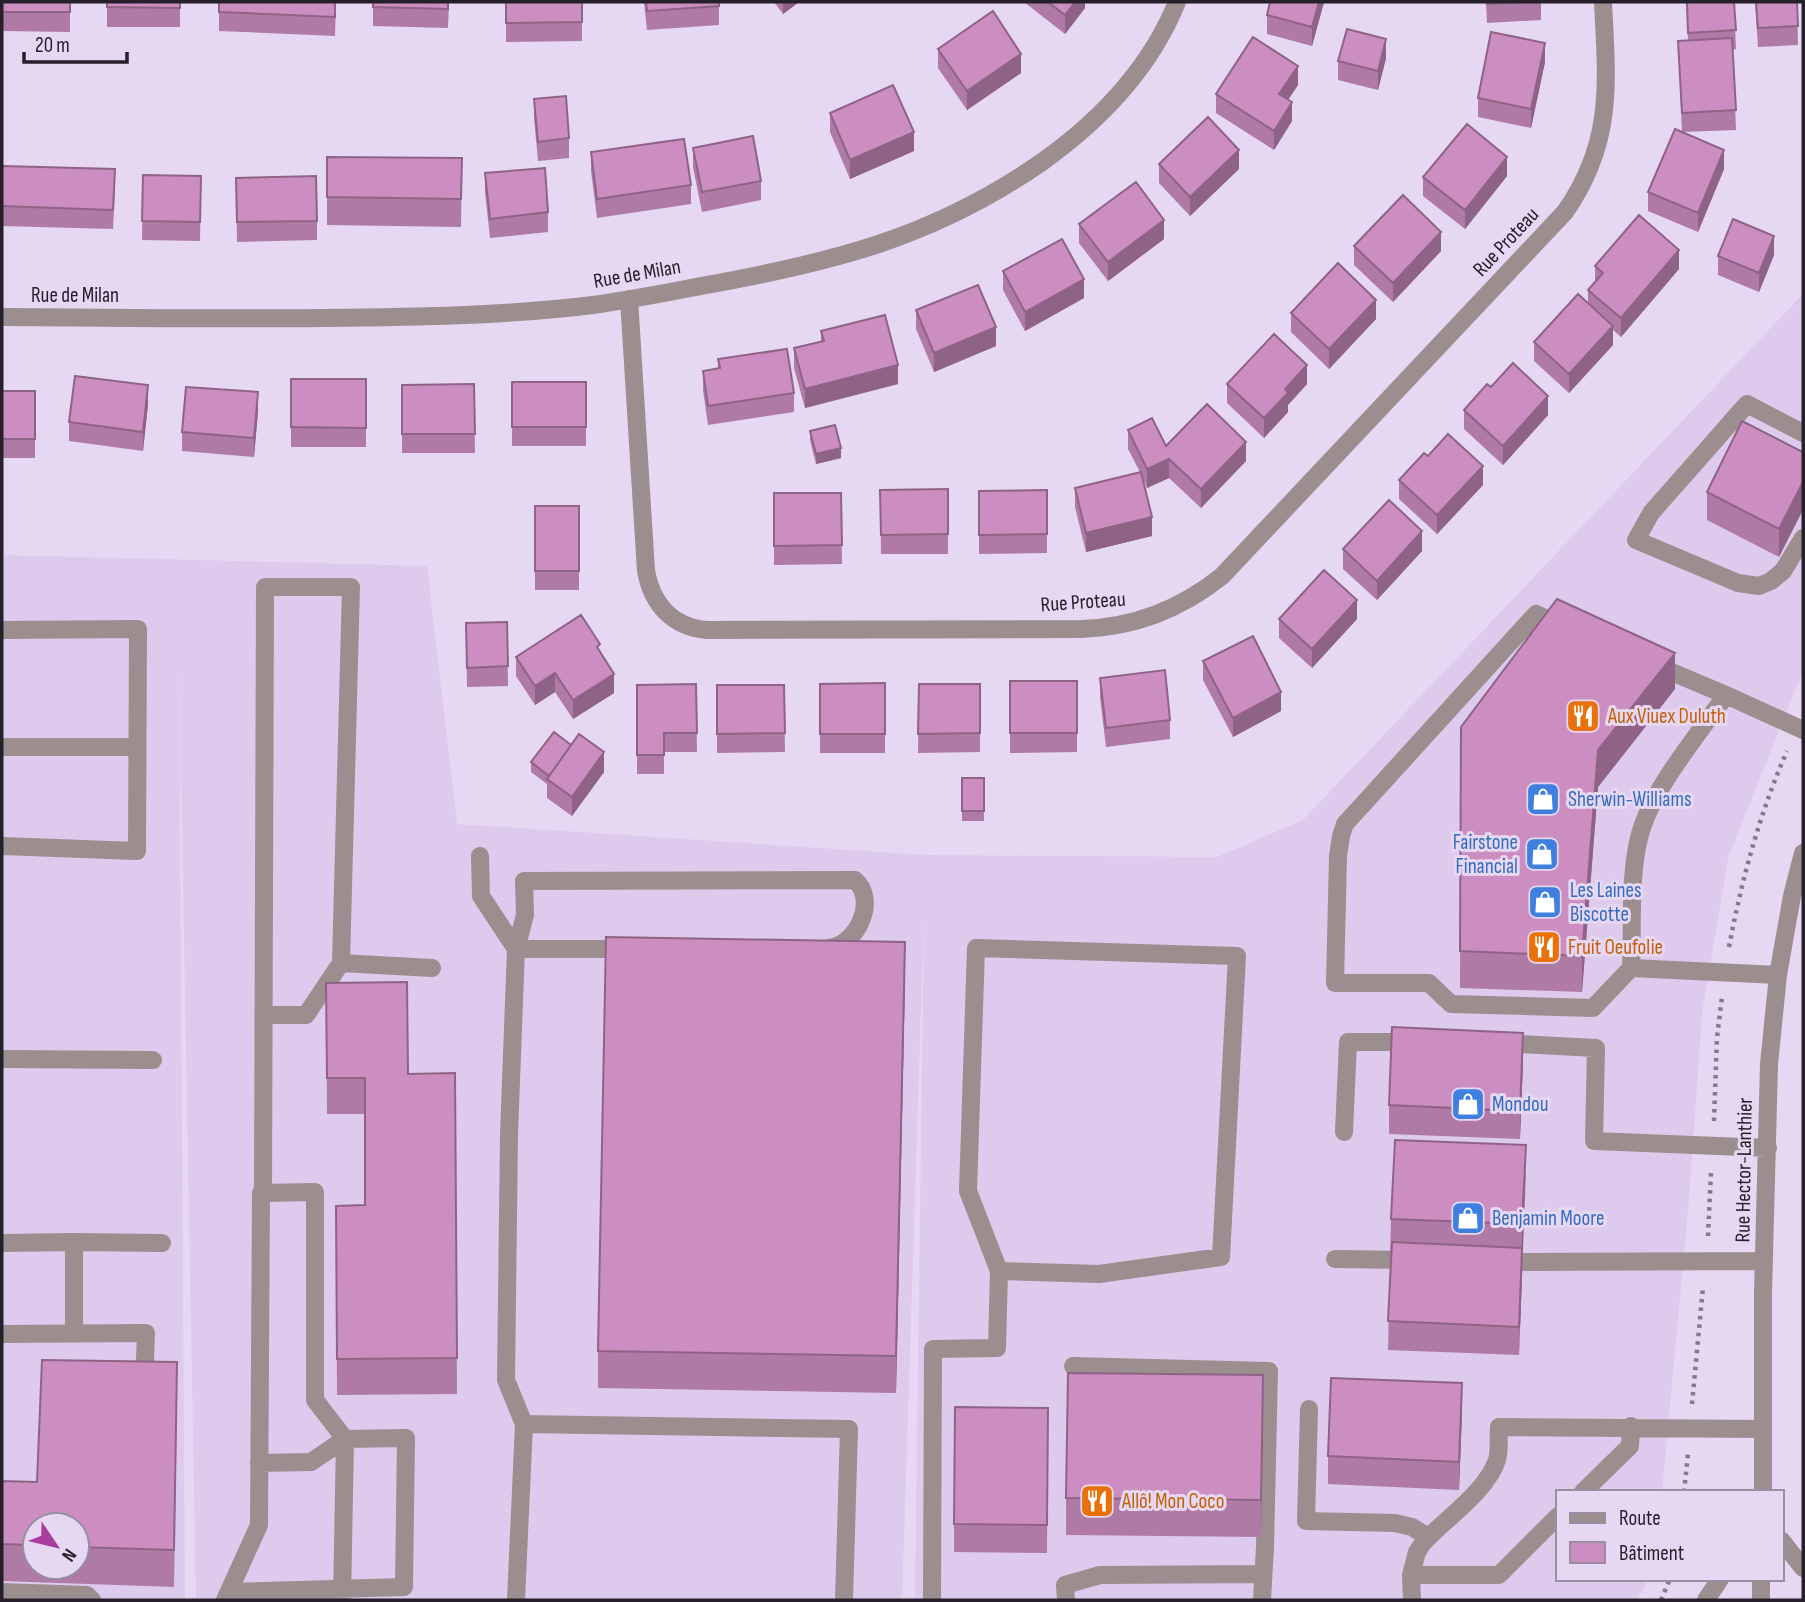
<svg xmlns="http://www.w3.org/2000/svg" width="1805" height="1602" font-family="'Sofia Sans Condensed',sans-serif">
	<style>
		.built { fill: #ddcaec; fill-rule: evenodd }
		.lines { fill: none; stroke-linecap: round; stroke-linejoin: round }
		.path { stroke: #84798b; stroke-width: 4.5; stroke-dasharray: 3.5 5; stroke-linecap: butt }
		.minor { stroke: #9c8d8f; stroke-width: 18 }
		.wall { fill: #af7aa5; fill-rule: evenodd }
		.shaded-wall { fill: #8f6386 }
		.building { fill: #cc8ec0; stroke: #8f6386; stroke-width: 2 }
		.labels { text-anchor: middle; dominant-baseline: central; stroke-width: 6; stroke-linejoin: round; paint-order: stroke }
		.street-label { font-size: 21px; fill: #26202a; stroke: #e6d7f2 }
		.food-label { font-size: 21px; fill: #c56008; stroke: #e6d7f2; text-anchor: start }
		.shop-label { font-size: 21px; fill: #366cbe; stroke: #e6d7f2; text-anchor: start }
	</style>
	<rect width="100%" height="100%" fill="#e6d7f2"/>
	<path class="built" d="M1803,294v377l-75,187 -26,155 -13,186 -27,293h-104v87h90l-11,21h-722l9,-686 -22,686h-706l-17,-938 6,938h-183v-1045l425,11 30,258 469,31 291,2 86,-37zM35,1525h42v42h-42z"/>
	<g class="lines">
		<path class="path" d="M1729,947c13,-68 30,-132 58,-196
			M1714,1121l3,-84 5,-40
			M1708,1236l3,-64
			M1692,1404l11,-117
			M1684,1492l4,-38
			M1661,1600l9,-21"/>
		<path class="minor" d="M629,299l17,272c6,33 26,56 61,59l375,-1c54,-2 99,-20 140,-53l343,-364c49,-70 42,-129 38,-210
			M2,317c107,1 214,2 321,1 91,-1 181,-2 270,-13 36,-5 72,-12 108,-19 129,-23 232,-48 341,-124 59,-42 108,-93 135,-160
			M1803,433l-56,-29 -96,109 -15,27 102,43 21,3 12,-5 12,-10 20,-33
			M1565,627l-29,-13 -191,210 -4,12 -3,20 -3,127h94l22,21 142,4 38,-40
			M2,630l136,-1 -1,222 -135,-5
			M1655,665l71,30
			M2,747h135
			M480,856l1,40 35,53
			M976,948l261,8 -16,301 -122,17 -100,-3 -31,-80z
			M516,949h114
			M341,963l91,5
			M1778,975l-147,-7c2,-42 -2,-89 8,-130 11,-47 59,-103 87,-143l77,35
			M1502,1043l94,5 -2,93 174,7
			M2,1059l151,1
			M1344,1132l4,-90h67
			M263,1193l2,-606h86l-10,376 -35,52h-42
			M74,1242l88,1
			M2,1243l72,-1v91
			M1335,1259l77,1
			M1500,1262l264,-1
			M2,1334l144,-1 -2,53
			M1073,1366l196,5 -4,176 -3,53
			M1309,1409l-3,112 89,2 17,4 16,10
			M524,1424l-18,-44 3,-246 7,-185 9,-34 -1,-34 331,-1c22,19 4,64 -26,68
			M1583,1492l47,-46 1,-20
			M1763,1492v-199l6,-229 9,-89 14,-79 11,-43
			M1782,1541l21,27
			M1411,1575l6,-23 6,-9c22,-24 64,-52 74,-83 3,-9 1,-23 2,-33l264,2
			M2,1592l85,3 5,5
			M229,1592l175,-5 2,-149 -61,1 -34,23 -52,1
			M225,1600l34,-75 2,-332 54,-1v208l30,39 -3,161
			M516,1600l8,-176 325,5 -5,171
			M932,1600l1,-251 64,-1 2,-77
			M1066,1600l-1,-15 35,-10 163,-1
			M1412,1600l-1,-25h88l59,-59
			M1706,1600l14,-21
			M1761,1600v-21"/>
	</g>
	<path class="wall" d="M2,2h68v30l-68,-1z
		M107,2h73v25h-73z
		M219,2h117l-1,34 -116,-5z
		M373,2h76l-1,26 -75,-2z
		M506,2h76v39l-76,1z
		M644,2h75v23l-72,5z
		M774,2h25l-16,12z
		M1024,2h61v6l-20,26z
		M1270,2h54l-12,44 -45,-12v-19z
		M1486,2h55v18l-54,3z
		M1686,2h48l2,47 -3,1 3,80 -54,2 42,37 -26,63 -50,-21v-19l34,-60 -4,-91 10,-1z
		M1755,2h42l1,43 -40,2z
		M938,49l83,24 -54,37 -29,-42z
		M1386,58l-8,32 -40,-10v-19z
		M1545,62l-14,66 -53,-11v-19z
		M1298,85l-10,15 4,21 -18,29 -58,-37v-19z
		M534,99l35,39v20l-31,3 -4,-43z
		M830,113l84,38 -64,28 -20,-47z
		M693,148l68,33v19l-59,12 -9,-45z
		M591,152l100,33v19l-94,14 -6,-47z
		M327,157l135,1 -1,69 -134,-2z
		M1159,164l80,5 -49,47 -31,-33z
		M2,166l113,22 -2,41 -111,-3z
		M485,173l63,39v20l-58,6 -5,-46z
		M143,175l58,1 -1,65 -58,-1z
		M1507,176l-42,53 -42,-33v-19z
		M236,178l81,43v19l-80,2z
		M1079,224l85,15 -56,42 -29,-38z
		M1354,246l87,5 -48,51 -39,-37z
		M1774,255l-15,37 -41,-17v-19z
		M1595,266l84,3 -58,68 -8,-7v15l-44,48 -35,-32v-19l54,-39v-13l7,-8z
		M1003,271l81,27 -59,33 -22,-41z
		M916,310l80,36 -62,26 -18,-43z
		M1291,313l85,6 -47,50 -38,-37z
		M821,331l77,53 -93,24 -11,-40v-20l27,-7z
		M718,359l76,34v19l-86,13 -5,-35v-19l15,-2z
		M291,379h75v68h-75z
		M512,382h74v64h-74z
		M474,384l1,69h-73v-68z
		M1227,384h80l-19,21v7l-24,26 -37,-35z
		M1491,387l57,28 -45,50 -39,-36v-19z
		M2,391h33v67h-33z
		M148,404l-5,47 -74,-10v-19z
		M258,411l-4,46 -72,-6v-19z
		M1128,430l38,16 80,15 -45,47 -32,-30 -22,10 -4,-10 9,58 -66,16 -11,-45v-19l65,-16 -12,-23z
		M810,431l31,27 -25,6 -6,-24z
		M1803,452l-24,105 -72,-37v-28z
		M1428,456l55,29 -46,49 -38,-35v-19z
		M948,489v65h-67l-1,-64z
		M1047,490v63l-68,1v-63z
		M774,493h67l1,71 -68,1z
		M535,506h44v84h-44z
		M1343,549l79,2 -45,49 -34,-31z
		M1279,619h78l-45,49 -33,-30z
		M507,622l1,64 -41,1 -1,-64z
		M600,651l14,42 -41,26 -18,-27 -20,13 -19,-29v-19z
		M1203,661l78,50 -48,26 -30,-57z
		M1100,678l70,42v19l-64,8 -6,-50z
		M1010,681h67v71l-67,1z
		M885,683v70h-65v-69z
		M696,684l1,68h-33v22h-27v-89z
		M919,684h61v68l-62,1z
		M717,685h67l1,67 -68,1z
		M1675,689l-77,98 -16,205 -122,-4 1,-261z
		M531,762l73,10 -32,44 -25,-18v-14l-16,-12z
		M962,778h22v43h-22z
		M905,978l-9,415 -298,-5v-37z
		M326,983l82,91 47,-1 2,321 -120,1 -1,-189 29,-1v-91h-38z
		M1523,1061l-3,78 -131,-5v-29z
		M1526,1173l-7,182 -131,-5 3,-131z
		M177,1398l-3,189 -172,-6v-100l35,1zM35,1525h42v42h-42z
		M1048,1408l-1,145 -93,-1v-28z
		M1462,1411l-3,79 -131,-6v-28z
		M1263,1412l-2,125 -195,-2v-37z"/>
	<path class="shaded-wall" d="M783,2h16l-16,12z
		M1075,2h10v6l-20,26v-19z
		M1319,2h5l-12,44v-19z
		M1386,39v19l-8,32v-19z
		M1545,43v19l-14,66v-19z
		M1021,54v19l-54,37v-19z
		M1298,66v19l-19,28v-19z
		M1292,102v19l-18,29v-19z
		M914,132v19l-64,28v-19z
		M1239,150v19l-49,47v-19z
		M1724,150v19l-26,63v-19z
		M1507,157v19l-42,53v-19z
		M1164,220v19l-56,42v-19z
		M1441,232v19l-48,51v-19z
		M1774,236v19l-15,37v-19z
		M1679,250v19l-58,68v-19z
		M1084,279v19l-59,33v-19z
		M1376,300v19l-47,50v-20z
		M1613,326v19l-44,48v-19z
		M996,327v19l-62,26v-19z
		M898,365v19l-93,24v-19z
		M1307,365v19l-19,21v7l-24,26v-20l21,-29z
		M148,385v19l-5,47v-19z
		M258,392v19l-4,46v-19z
		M1548,396v19l-45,50v-19z
		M1246,442v19l-45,47v-19z
		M841,448v10l-25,6v-10z
		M1169,459v19l-22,10v-19z
		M1483,466v19l-46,49v-19z
		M1803,482v28l-24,47v-28z
		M1152,517v19l-66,16v-19z
		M1422,531v20l-45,49v-19z
		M1357,600v19l-45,49v-19z
		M1675,653v36l-77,98 -16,205v-36l16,-206z
		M555,673v19l-20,13v-19z
		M614,674v19l-41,26v-19z
		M1281,692v19l-48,26v-19z
		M604,752v20l-32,44v-19z
		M905,942v36l-9,415v-37z
		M1523,1033v28l-3,78v-28z
		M1526,1145l-4,131 -3,79 3,-131z
		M1263,1375v37l-2,125v-37z
		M1462,1383v28l-3,79v-28z"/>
	<path class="building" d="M2,2h68v10h-68z
		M107,2h73v6l-73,-1z
		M219,2h116v15l-116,-5z
		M373,2h75v7l-75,-2z
		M506,2h76v20l-76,1z
		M646,2h73v4l-72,5z
		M1048,2h27l-10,13z
		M1270,2h49l-7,25 -45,-12z
		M1487,2h34l-34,2z
		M1687,2h47l2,28 -48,3z
		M1756,2h41l1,24 -40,2z
		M993,11l28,43 -54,37 -29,-42z
		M1347,29l39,10 -8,32 -40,-10z
		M1491,32l54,11 -14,66 -53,-11z
		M1253,37l45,29 -19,28 13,8 -18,29 -58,-37z
		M1732,38l4,72 -54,3 -4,-72z
		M893,85l21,47 -64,28 -20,-47z
		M566,96l3,42 -31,4 -4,-43z
		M1208,117l31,33 -49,47 -31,-33z
		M1467,124l40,33 -42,53 -42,-33z
		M1675,129l49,21 -26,63 -50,-21z
		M753,136l8,45 -59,11 -9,-44z
		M684,139l7,46 -94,14 -6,-47z
		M327,157l135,1 -1,41 -134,-2z
		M2,166l113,3 -2,41 -111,-4z
		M545,168l3,44 -58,7 -5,-46z
		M143,175l58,1 -1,46 -58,-1z
		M316,176l1,45 -80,1 -1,-44z
		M1136,182l28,38 -56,42 -29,-38z
		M1403,195l38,37 -48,51 -39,-37z
		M1639,215l40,35 -58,68 -33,-28 15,-17 -8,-7z
		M1733,219l41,17 -15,37 -41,-17z
		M1062,239l22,40 -59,33 -22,-41z
		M1338,263l38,37 -47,49 -38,-36z
		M978,285l18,42 -62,26 -18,-43z
		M1578,294l35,32 -44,48 -35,-32z
		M885,315l13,50 -93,24 -11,-41 30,-7 -3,-10z
		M1274,334l33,31 -22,24 3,4 -24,25 -37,-34z
		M787,349l7,44 -86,13 -5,-35 17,-3 -2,-9z
		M1513,363l35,33 -45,50 -39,-36 23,-26 4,3z
		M75,376l73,9 -5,47 -74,-10z
		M291,379h75v49l-75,-1z
		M512,382h74v45h-74z
		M474,384l1,50h-73v-49z
		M186,387l72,5 -4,46 -72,-6z
		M2,391h33v48h-33z
		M1207,404l39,38 -45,47 -32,-30 -22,10 -19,-39 24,-12 14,28z
		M1742,421l61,31v30l-24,47 -72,-37z
		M835,425l6,23 -25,6 -6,-23z
		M1448,434l35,32 -46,49 -38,-35 25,-27 4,3z
		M1141,472l11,45 -66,16 -11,-45z
		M948,489v45l-67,1 -1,-45z
		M1047,490v44l-68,1v-44z
		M774,493h67l1,52 -68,1z
		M1389,500l33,31 -45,50 -34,-32z
		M535,506h44v65h-44z
		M1324,570l33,30 -45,49 -33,-30z
		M1557,599l118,54 -77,97 -16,206 -122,-5 1,-224z
		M581,615l19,29 -3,3 17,27 -41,26 -18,-27 -20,13 -19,-29z
		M507,622l1,44 -41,2 -1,-45z
		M1253,636l28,56 -48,26 -30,-57z
		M1165,670l5,50 -64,8 -6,-50z
		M1010,681h67v52h-67z
		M885,683v51h-65v-50z
		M696,684l1,49h-33v22h-27v-70z
		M919,684h61v49l-62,1z
		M717,685h67l1,48 -68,1z
		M554,732l17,13 -22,31 -18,-14z
		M579,734l25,18 -32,45 -25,-18z
		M962,778h22v33h-22z
		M606,937l299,5 -9,414 -298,-5z
		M407,982l1,92 47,-1 2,285 -120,1 -1,-153 29,-1v-127h-38l-1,-95z
		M1392,1027l131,6 -3,78 -131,-6z
		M1395,1140l131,5 -4,79 -131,-5z
		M1392,1242l130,6 -3,79 -131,-6z
		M42,1360l135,2 -3,188 -97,-3v-22h-42v20l-33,-1v-63l35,1z
		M1068,1373l195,2 -2,125 -195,-2z
		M1331,1378l131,5 -3,79 -131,-6z
		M955,1407l93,1 -1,117 -93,-1z"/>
	<defs>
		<g id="restaurant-square" transform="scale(1.75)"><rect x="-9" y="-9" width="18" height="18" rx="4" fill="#e8710a" stroke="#e6d7f2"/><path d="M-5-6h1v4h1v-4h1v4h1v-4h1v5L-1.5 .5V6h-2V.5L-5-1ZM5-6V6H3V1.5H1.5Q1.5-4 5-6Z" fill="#fff"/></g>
		<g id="shop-square" transform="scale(1.75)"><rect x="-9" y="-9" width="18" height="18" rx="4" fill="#3f7fe0" stroke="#e6d7f2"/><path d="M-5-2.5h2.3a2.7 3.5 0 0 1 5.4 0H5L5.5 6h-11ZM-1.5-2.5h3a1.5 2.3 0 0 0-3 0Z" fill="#fff"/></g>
	</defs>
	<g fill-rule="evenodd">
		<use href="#restaurant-square" x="1583" y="716"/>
		<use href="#shop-square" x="1543" y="799"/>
		<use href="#shop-square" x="1542" y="854"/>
		<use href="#shop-square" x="1545" y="902"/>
		<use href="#restaurant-square" x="1544" y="947"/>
		<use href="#shop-square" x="1468" y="1104"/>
		<use href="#shop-square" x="1468" y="1218"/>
		<use href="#restaurant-square" x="1097" y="1501"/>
	</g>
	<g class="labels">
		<g class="street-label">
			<text transform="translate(1506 242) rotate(-47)">Rue Proteau</text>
			<text transform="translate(637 274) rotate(-10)">Rue de Milan</text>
			<text x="75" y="295">Rue de Milan</text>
			<text transform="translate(1083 602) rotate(-4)">Rue Proteau</text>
			<text transform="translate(1744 1170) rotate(-89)">Rue Hector-Lanthier</text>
		</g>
		<g class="food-label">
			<text x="1608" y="716">Aux Viuex Duluth</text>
			<text x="1568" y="947">Fruit Oeufolie</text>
			<text x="1122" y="1501">Allô! Mon Coco</text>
		</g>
		<g class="shop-label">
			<text x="1568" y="799">Sherwin-Williams</text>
			<text x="1518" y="842" text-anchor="end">Fairstone<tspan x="1518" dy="24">Financial</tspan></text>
			<text x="1570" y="890">Les Laines<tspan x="1570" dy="24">Biscotte</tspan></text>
			<text x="1492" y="1104">Mondou</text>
			<text x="1492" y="1218">Benjamin Moore</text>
		</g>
	</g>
	<rect width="1805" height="1602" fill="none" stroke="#26202a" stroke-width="7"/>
	<rect x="1556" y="1490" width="228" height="91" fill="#e6d7f2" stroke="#998ea2" stroke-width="2"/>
	<rect x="1570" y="1513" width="35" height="10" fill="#9c8d8f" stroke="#998ea2" stroke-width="2"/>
	<text x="1619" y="1525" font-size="21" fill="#26202a">Route</text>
	<rect x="1570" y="1542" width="35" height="21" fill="#cc8ec0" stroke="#998ea2" stroke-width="2"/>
	<text x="1619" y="1560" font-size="21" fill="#26202a">Bâtiment</text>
	<g transform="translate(56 1546) rotate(125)"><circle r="33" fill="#e6d7f2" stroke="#998ea2" stroke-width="2"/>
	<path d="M0-5L12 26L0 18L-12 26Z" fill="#a93d9d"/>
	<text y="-10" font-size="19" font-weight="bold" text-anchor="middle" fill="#26202a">N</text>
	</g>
	<path d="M24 52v10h103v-10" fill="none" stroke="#26202a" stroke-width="3.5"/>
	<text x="35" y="52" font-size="21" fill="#26202a" stroke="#e6d7f2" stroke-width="5" paint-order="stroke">20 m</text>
</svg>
